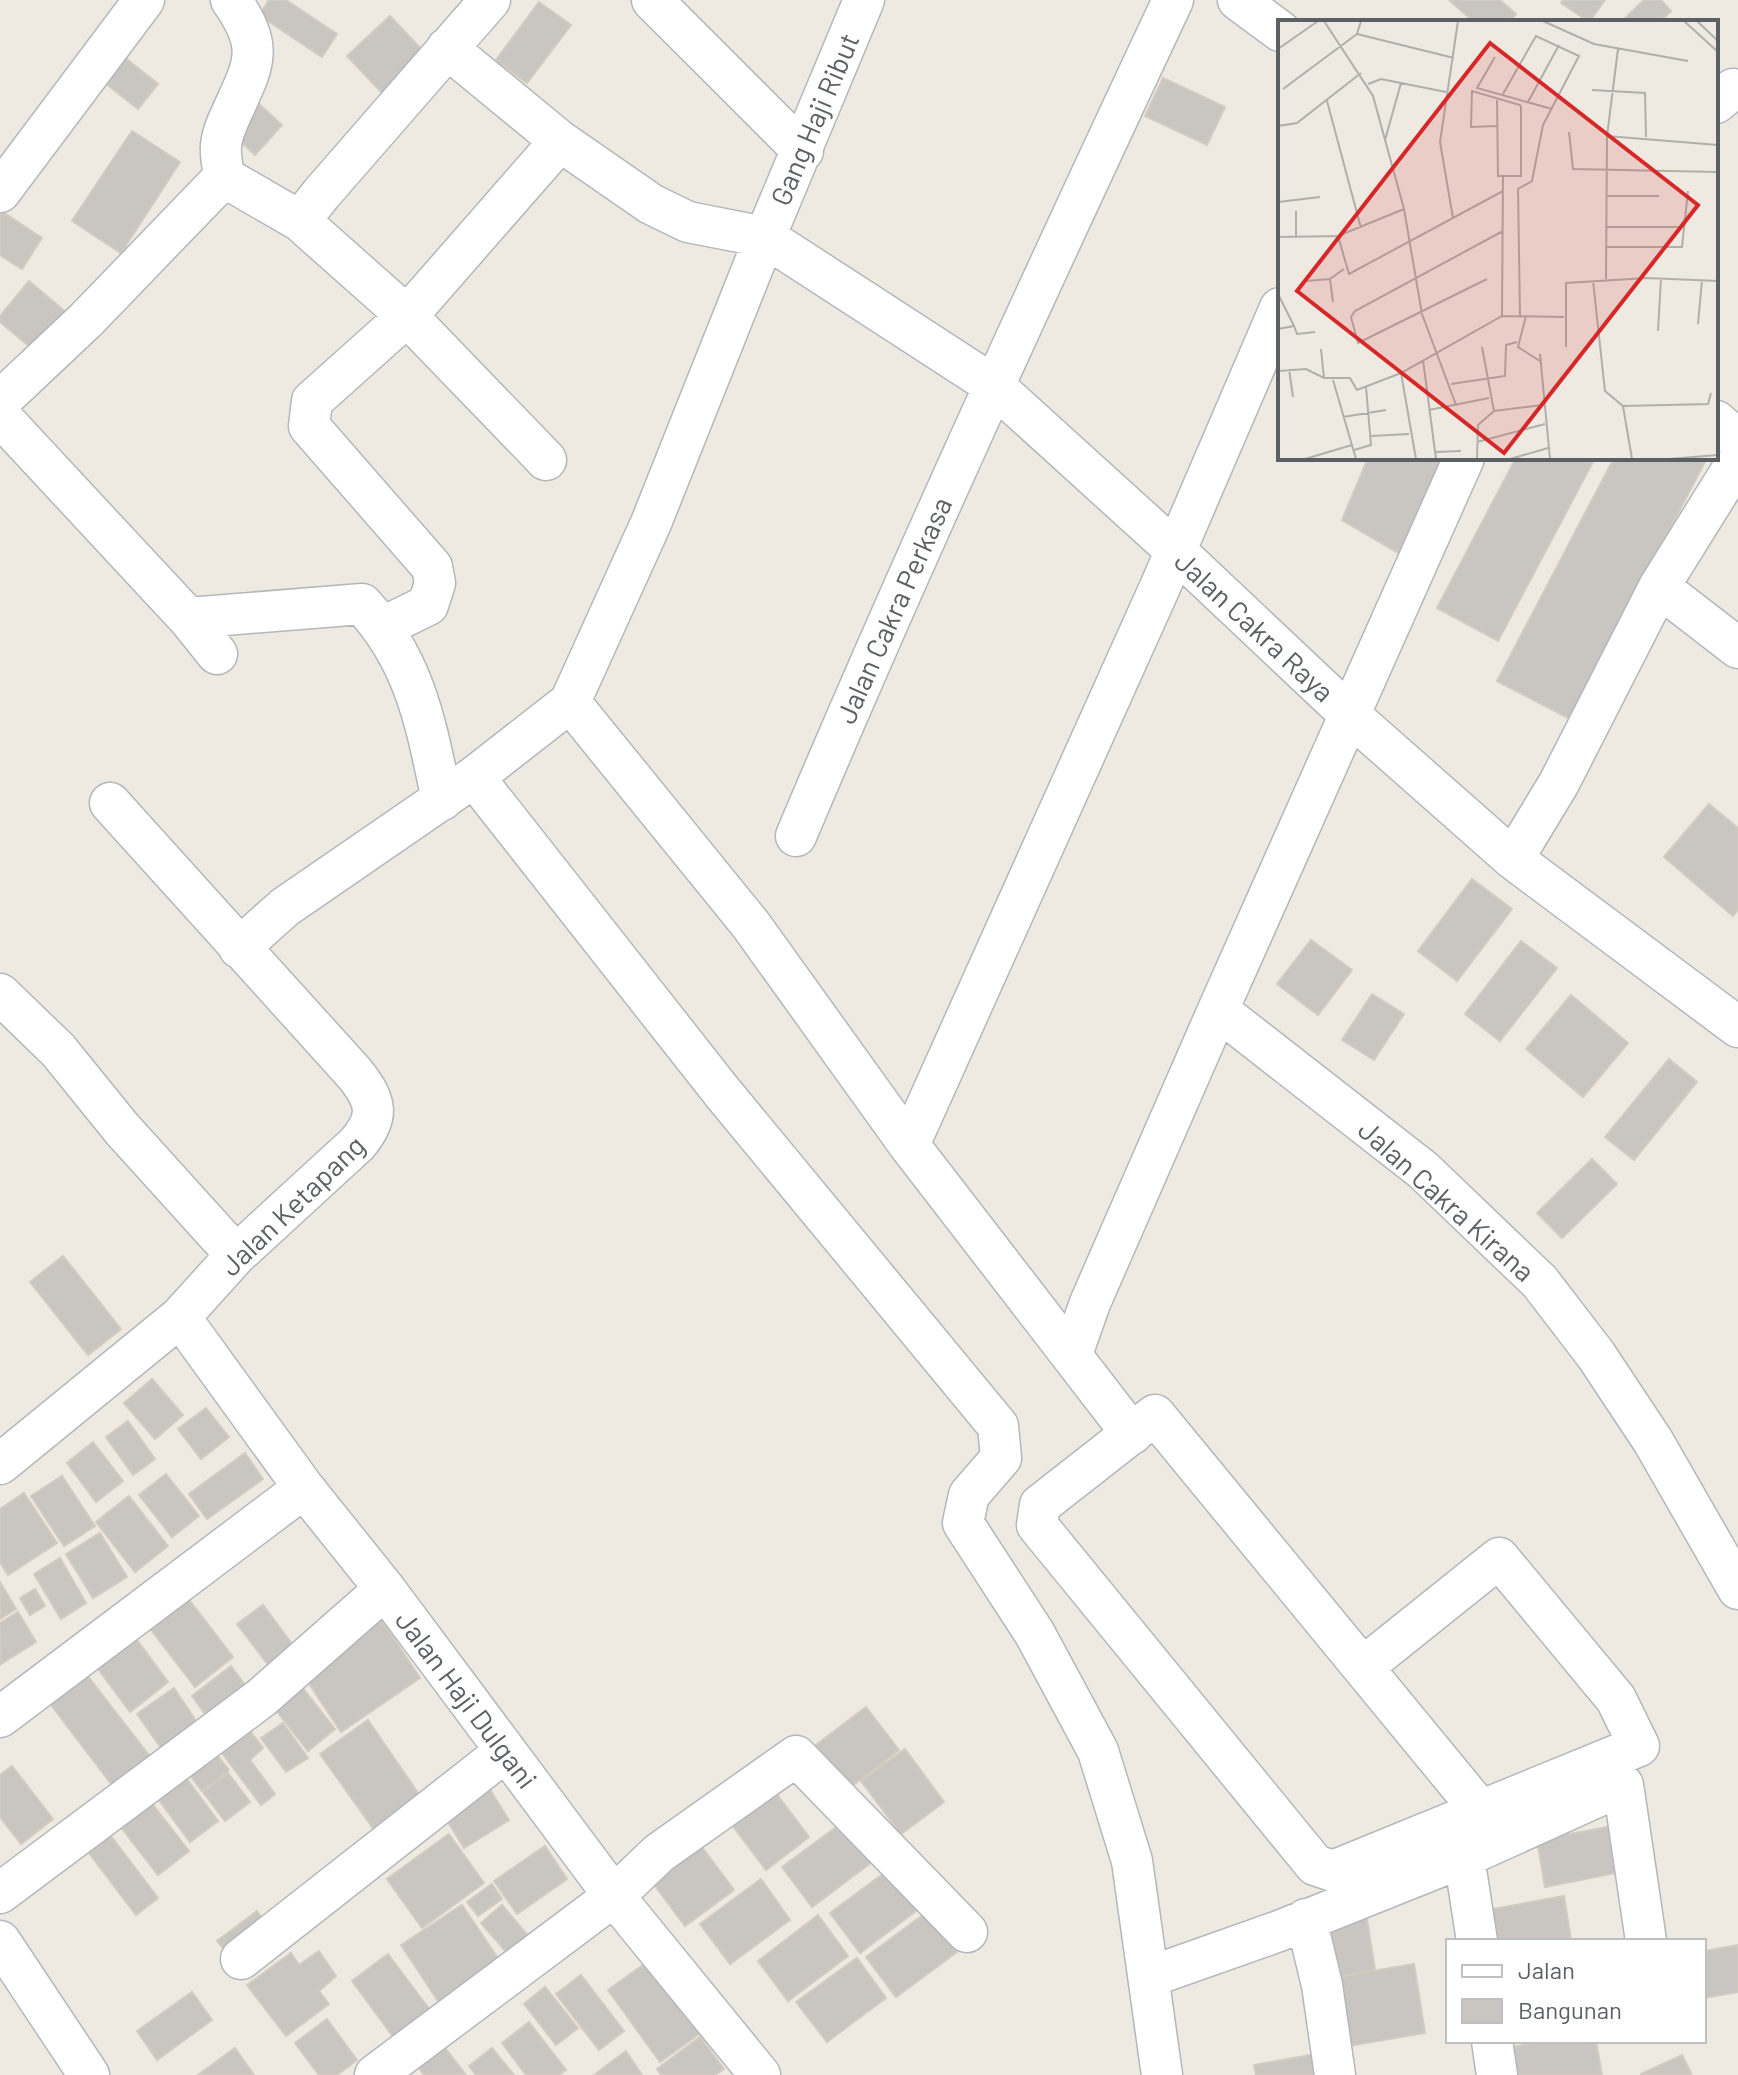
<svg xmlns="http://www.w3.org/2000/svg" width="1738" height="2075" font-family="Barlow,sans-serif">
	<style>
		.building { fill: #c9c5c0; stroke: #d3cbc0; stroke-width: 2 }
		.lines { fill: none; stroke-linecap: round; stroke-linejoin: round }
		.minor-casing { stroke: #b3b7bb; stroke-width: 43 }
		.minor { stroke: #fff; stroke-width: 40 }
		.labels { text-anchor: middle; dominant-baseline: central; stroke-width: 6; stroke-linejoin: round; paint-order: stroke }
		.street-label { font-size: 28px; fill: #5b6064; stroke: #fff }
		.inset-road { fill: none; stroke: #afafac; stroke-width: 2 }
		.view { fill: #d62828; fill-opacity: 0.15; stroke: #d62828; stroke-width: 4 }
		.inset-edge { fill: none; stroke: #5b6064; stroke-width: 4 }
	</style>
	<rect width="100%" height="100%" fill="#eeeae2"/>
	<path class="building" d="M269,0h17l51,34 -15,23 -63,-42z
		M1449,0h51l16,14 -7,8h-35z
		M1563,0h42l-16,22 -28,-19z
		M1644,0h17l10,11 -11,11h-39z
		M539,2l32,23 -44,58 -31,-23z
		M390,16l36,38 -42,41 -37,-39z
		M119,53l39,31 -20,25 -39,-31z
		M1163,78l62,29 -18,38 -62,-29z
		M259,104l23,21 -27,30 -23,-22z
		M132,131l48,31 -59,91 -49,-32z
		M0,210l42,28 -20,31 -22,-14z
		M29,281l38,32 -32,38 -35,-29v-6z
		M1368,458h94l-55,100 -65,-38z
		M1516,458h79l-97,183 -61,-33z
		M1614,458h93l-137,261 -73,-38z
		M1709,804l29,24v82l-5,6 -69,-59z
		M1472,879l40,30 -55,72 -39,-30z
		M1311,940l41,30 -34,45 -41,-31z
		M1521,941l36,27 -57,73 -35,-27z
		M1372,994l32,20 -30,46 -32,-20z
		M1571,995l57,48 -45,54 -57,-48z
		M1669,1059l28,23 -63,78 -29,-23z
		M1592,1159l25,25 -55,54 -25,-25z
		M63,1256l58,73 -33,26 -58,-73z
		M152,1379l31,36 -28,24 -31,-36z
		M206,1408l23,29 -28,22 -23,-30z
		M128,1421l27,38 -22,16 -27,-38z
		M93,1442l30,39 -27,21 -29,-39z
		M245,1453l18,26 -56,40 -18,-25z
		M166,1474l33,42 -27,21 -33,-42z
		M62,1476l33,50 -31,20 -33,-50z
		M24,1493l33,50 -49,32 -8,-13v-53z
		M129,1496l39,50 -33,26 -39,-50z
		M100,1533l27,44 -34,21 -27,-44z
		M60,1558l26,45 -25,16 -27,-45z
		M0,1582l16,27 -16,10z
		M35,1589l10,17 -15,9 -10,-17z
		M184,1593l49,64 -38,30 -50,-65z
		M263,1605l32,43 -26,18 -32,-42z
		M18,1612l18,30 -35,22 -1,-41z
		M381,1619l39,59 -79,54 -39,-59z
		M129,1629l39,53 -38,30 -40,-54z
		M80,1666l79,102 -38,29 -79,-104z
		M231,1666l22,30 -39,30 -22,-30z
		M298,1682l37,47 -27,22 -37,-47z
		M174,1688l26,39 -36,25 -27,-38z
		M866,1707l33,43 -51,39 -32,-44z
		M368,1720l61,89 -44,36 -65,-91z
		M244,1723l19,25 -13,12 25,34 -14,11 -45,-60z
		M283,1723l25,35 -22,14 -25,-34z
		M209,1745l20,25 -27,21 -19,-25z
		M905,1749l39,53 -43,32 -40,-53z
		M12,1766l41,53 -32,25 -21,-27v-42z
		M181,1771l37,50 -28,21 -37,-50z
		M228,1773l22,29 -25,19 -22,-29z
		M487,1785l22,35 -45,28 -22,-36z
		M773,1789l36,48 -43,33 -37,-49z
		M147,1797l42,54 -31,24 -42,-54z
		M842,1823l30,39 -60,45 -30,-40z
		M1608,1827l8,46 -71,14 -8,-47z
		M449,1834l35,49 -62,45 -35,-49z
		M111,1836l47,62 -22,17 -47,-62z
		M699,1843l35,47 -49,36 -35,-47z
		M545,1846l22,33 -50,35 -23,-33z
		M891,1868l29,40 -60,45 -30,-40z
		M761,1879l29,41 -60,44 -30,-40z
		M492,1884l10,15 -24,17 -11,-14z
		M1564,1896l7,44 -78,1 -5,-31z
		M462,1905l46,68 -62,40 -45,-68z
		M502,1905l35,41 -21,17 -35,-40z
		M257,1911l10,14 -39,29 -11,-13z
		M927,1912l30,40 -61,45 -30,-40z
		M818,1915l30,41 -60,45 -30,-40z
		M1367,1919l8,51 -38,7 -9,-51z
		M1738,1945v47l-34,6v-47z
		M319,1951l17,25 -17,15 10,13 -43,32 -39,-51 44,-32 8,12z
		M388,1954l45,60 -36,28 -45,-61z
		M857,1958l29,40 -59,44 -31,-40z
		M650,1960l52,72 -42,30 -52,-72z
		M1414,1964l11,69 -77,13 -11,-69z
		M581,1975l43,56 -25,19 -43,-56z
		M545,1987l33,41 -22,17 -32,-41z
		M192,1992l20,28 -55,40 -20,-29z
		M327,2019l30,41 -20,15h-18l-24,-32z
		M529,2022l37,48 -7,5h-33l-24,-32z
		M700,2037l24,32 -9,6h-54l-4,-6z
		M1545,2041h51l6,34h-85l-5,-28z
		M442,2044l24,31h-42l-7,-10z
		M235,2048l19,27h-56z
		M492,2048l22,27h-38l-7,-9z
		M626,2051l16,24h-48z
		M1316,2054l4,21h-64l-2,-10z
		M1682,2055l10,20h-51v-1z"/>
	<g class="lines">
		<g class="minor-casing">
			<path id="minor" d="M652,0l151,151
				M1238,0l42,31
				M447,48l113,93 91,63 37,18 77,15 228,148 183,166 175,165 162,143 225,168
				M1716,103l17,-14
				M224,177l76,44 107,95 139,144
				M224,177c-1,-10 -4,-21 -3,-31 1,-13 7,-25 12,-36 22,-48 31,-63 -2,-110
				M0,192l144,-192
				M300,221l21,-27 169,-194
				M0,401l86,-81 138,-143
				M0,416l188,202 29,36
				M1716,421l22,19
				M1659,587l79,61
				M188,618l174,-14c54,58 64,121 80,196
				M383,627l45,-22 7,-22 -3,-16 -123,-141 3,-25 95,-85 153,-175
				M570,702l181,223 158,220 223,289
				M474,777l248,315 276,334 3,32 -32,37 -6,28 72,111 63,117 34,110 30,214
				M796,836c119,-282 247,-559 377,-836
				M1513,859l46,-76 100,-196 79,-127
				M239,948l46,-41 189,-130 96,-75 81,-179 114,-286 99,-237
				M0,994l58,56 64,79 114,126
				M1218,1010l205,160 117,112 56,73 57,86 85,148
				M909,1145l251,-558 120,-279
				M180,1317l124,171 81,101 229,307 146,179
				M1072,1354l18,-51 128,-293 246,-552
				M0,1464l180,-147 56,-62 121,-111c23,-27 20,-42 -2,-70l-245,-271
				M1363,1667l136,-109 117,141 23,47 -306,125 -18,-6 -278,-340 3,-20 115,-90 325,395
				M0,1717l304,-229
				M1464,1857l13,84
				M0,1893l261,-195 124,-109
				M1306,1919l16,66 13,90
				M0,1941l89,134
				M241,1959l265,-208
				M1149,1977l130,-46 185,-74 159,-72 23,156
				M1492,2041l5,34
				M375,2075l239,-179 45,-43 137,-97 171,176"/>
		</g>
		<use href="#minor" class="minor"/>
	</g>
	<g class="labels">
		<g class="street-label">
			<text transform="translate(814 119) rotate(-67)">Gang Haji Ribut</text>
			<text transform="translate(893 610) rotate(-66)">Jalan Cakra Perkasa</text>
			<text transform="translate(1255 626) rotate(43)">Jalan Cakra Raya</text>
			<text transform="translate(1447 1200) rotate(42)">Jalan Cakra Kirana</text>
			<text transform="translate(292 1205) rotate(-44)">Jalan Ketapang</text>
			<text transform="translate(467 1699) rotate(53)">Jalan Haji Dulgani</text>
		</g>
	</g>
	<g transform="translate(1278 20)">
		<rect width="440" height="440" fill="#eeeae2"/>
		<path class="inset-road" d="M46,1l49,75 31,113 18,105 34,91M265,1l51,23 94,17M406,1l34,31M419,1l21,20M79,14l97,24M0,29l40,-28M217,37l-18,31 75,21M90,64l13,-5 65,13M5,69l74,-55 4,-13M314,70l53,3 1,44M225,74l33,-58 43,20 -36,69 -11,56 -14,8 2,127M219,78l1,78h23v-69l-1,-2 -48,-14 -1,36 26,-1M49,81l34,127M250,82l31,-57M0,106l19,-3 64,-50M291,112l4,37 145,3M329,116l111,9M107,120l16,-57M329,176h52M0,182l42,-5M18,191v25M175,198l-13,-76 18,-121M329,207h78M60,216l11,38 154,-83M0,217l60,-1 66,-27M329,227h75l6,-56M209,259l-129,64 -7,-26 4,-6 148,-80M328,259l1,-143 11,-87M28,261l24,-2M315,261l12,110 18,15 9,53M0,274l16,32M55,282l-3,-23 14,-10M224,296l1,-140M248,296l-8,31 22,14M420,304l4,-44M0,309l16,-3 3,8 18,-2M380,311l3,-53M204,327l12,64M288,327v-64l81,-5 71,3M43,329l3,29M262,334l10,105M145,340l13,99M11,349l4,28M0,351l28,-2 18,9h26l7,12 44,-17 101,-57 62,1M123,353l15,86M55,360l23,79M173,364l54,-8 1,-31 11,-3M345,386l85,-2 3,-11M151,390l60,-12M216,391l49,-6M65,397l43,-7M93,416l38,-2M199,422l68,-18M76,430l17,-5 -5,-58M157,432l26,-1M27,439l47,-14M199,439l1,-34 16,-14M232,439l38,-11M391,439l49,-4"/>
		<path class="view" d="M212,23l208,162 -194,248 -207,-162z"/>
		<rect width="440" height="440" class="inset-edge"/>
	</g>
	<rect x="1446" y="1939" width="260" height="104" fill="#ffffff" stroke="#bdbfc1" stroke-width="2"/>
	<rect x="1462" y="1965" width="40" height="12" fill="#ffffff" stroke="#bdbfc1" stroke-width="2"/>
	<text x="1518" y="1979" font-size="24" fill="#5b6064">Jalan</text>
	<rect x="1462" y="1999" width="40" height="24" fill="#c9c5c0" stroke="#bdbfc1" stroke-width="2"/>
	<text x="1518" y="2019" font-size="24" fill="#5b6064">Bangunan</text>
</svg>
